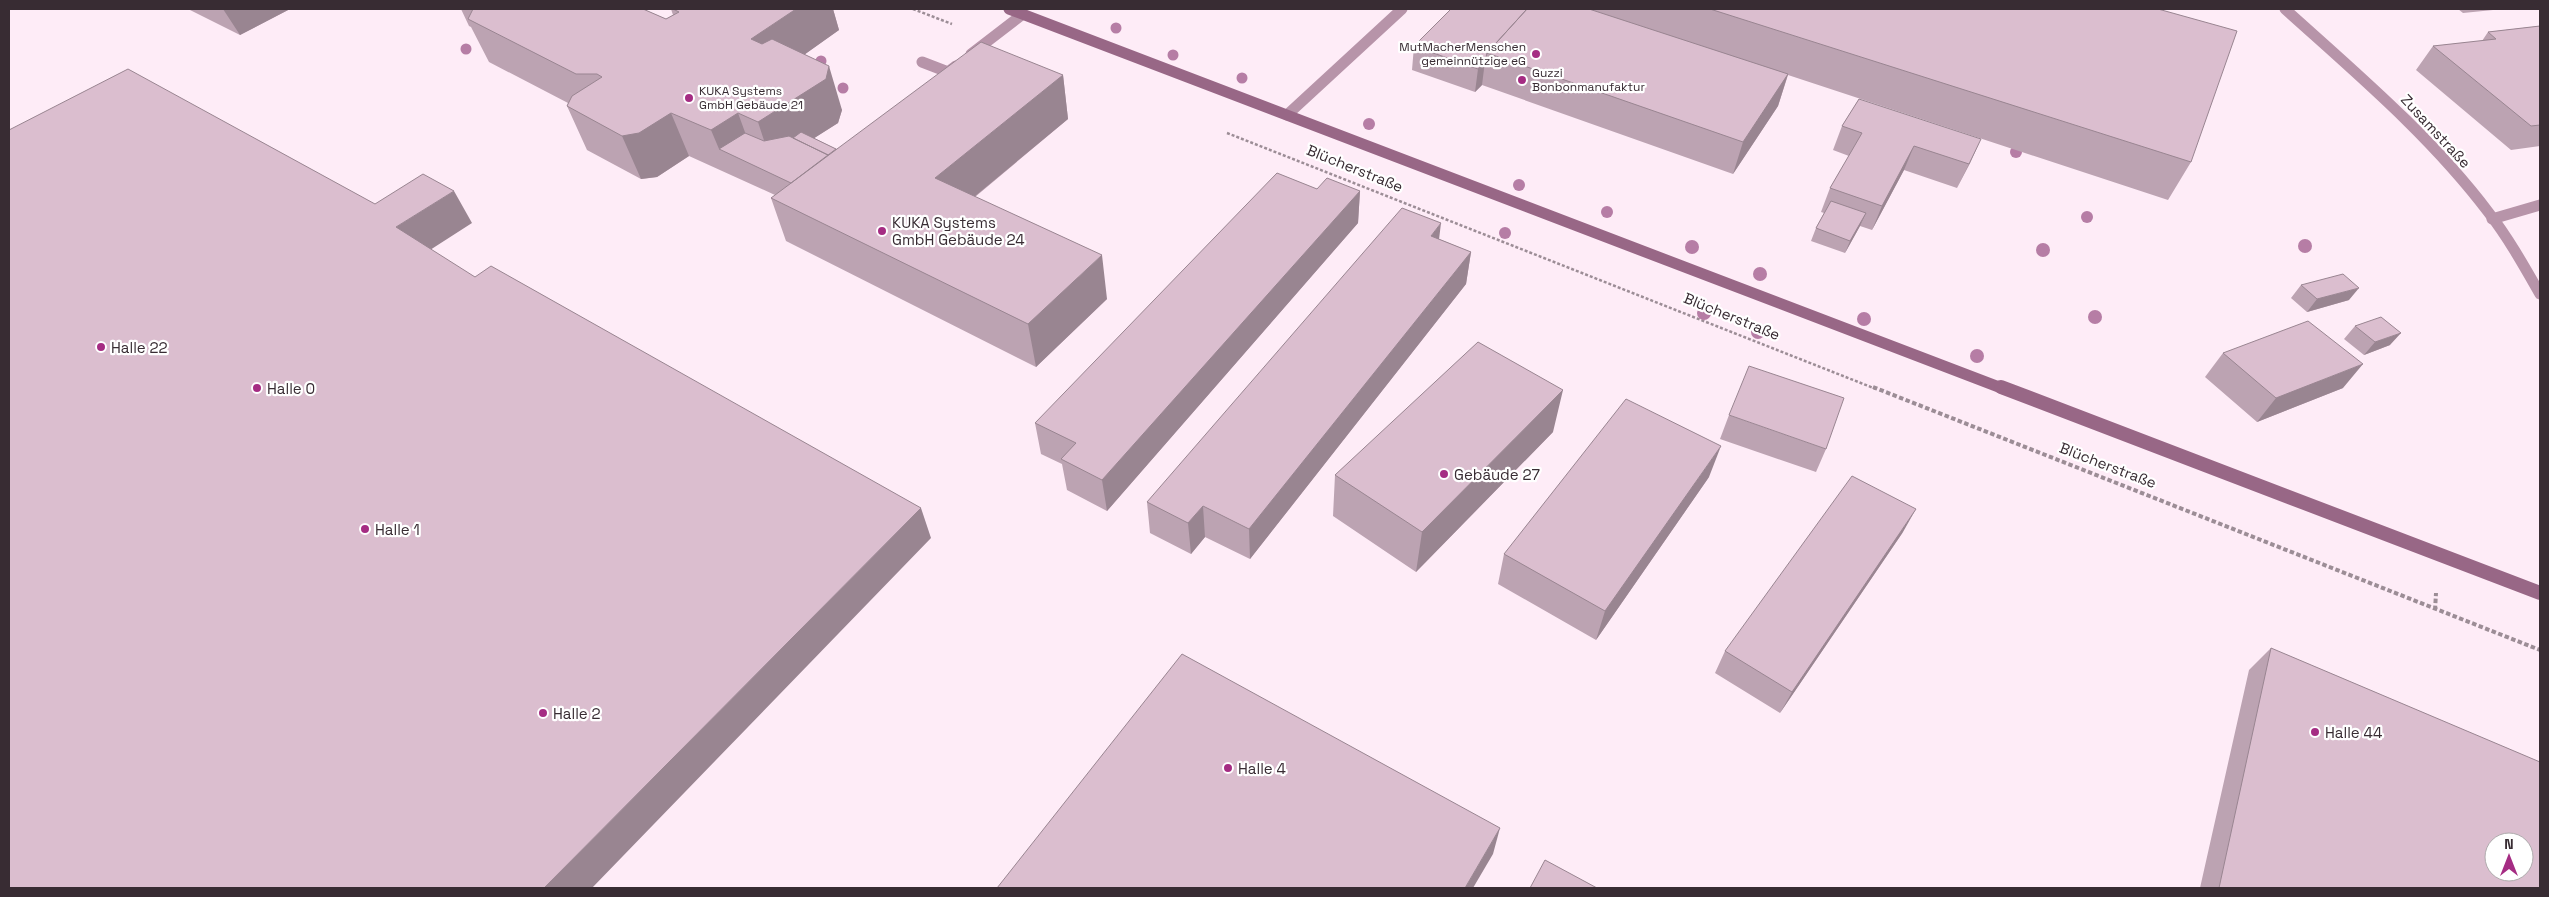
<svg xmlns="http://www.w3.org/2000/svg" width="2549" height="897" font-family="'Space Grotesk',sans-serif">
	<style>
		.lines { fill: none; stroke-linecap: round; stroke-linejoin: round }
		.path-far1 { stroke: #9c8d96; stroke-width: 2.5; stroke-dasharray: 3 2; stroke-linecap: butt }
		.path { stroke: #9c8d96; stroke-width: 4; stroke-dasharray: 4.5 2.5; stroke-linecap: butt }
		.service { stroke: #b794a9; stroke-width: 11 }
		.minor { stroke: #b794a9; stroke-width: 11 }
		.secondary-far1 { stroke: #986786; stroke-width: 11 }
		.secondary { stroke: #986786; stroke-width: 14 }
		.tree { fill: #b67da5 }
		.wall { fill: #bca3b2 }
		.shaded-wall { fill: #998591 }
		.building { fill: #dbbecf; stroke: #998591; fill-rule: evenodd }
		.poi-dot { fill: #a52c83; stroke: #fff; stroke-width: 2 }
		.labels { text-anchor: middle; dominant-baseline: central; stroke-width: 4.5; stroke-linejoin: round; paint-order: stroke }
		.far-poi-label { font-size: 12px; fill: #382c33; stroke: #fff; text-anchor: start }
		.street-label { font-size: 15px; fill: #382c33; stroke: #fff }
		.poi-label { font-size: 15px; fill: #382c33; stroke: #fff; text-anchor: start }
	</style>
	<rect width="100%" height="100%" fill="#feecf7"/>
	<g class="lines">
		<path class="path-far1" d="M913,9l39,15
			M1227,133l649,256"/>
		<path class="path" d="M1873,387l667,263
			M2435,610l1,-17"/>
		<path class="service" d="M971,54l52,-40
			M922,62l26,10 8,-6
			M1287,115l115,-106
			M2492,219l48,-14"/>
		<path class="minor" d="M2285,9c71,64 146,127 204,204 20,26 35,53 51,81"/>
		<path class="secondary-far1" d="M1009,9l995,380"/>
		<path class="secondary" d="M2001,387l539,206"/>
	</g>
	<g class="tree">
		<circle cx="1116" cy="28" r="5.5"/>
		<circle cx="466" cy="49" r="5.5"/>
		<circle cx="1173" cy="55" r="5.5"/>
		<circle cx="821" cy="61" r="5.5"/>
		<circle cx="1242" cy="78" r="5.5"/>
		<circle cx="843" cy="88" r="5.5"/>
		<circle cx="1369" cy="124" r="6"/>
		<circle cx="2016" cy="152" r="6"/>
		<circle cx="1519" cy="185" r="6"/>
		<circle cx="1607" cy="212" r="6"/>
		<circle cx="2087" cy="217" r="6"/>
		<circle cx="1505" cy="233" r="6"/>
		<circle cx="2305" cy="246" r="7"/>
		<circle cx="1692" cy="247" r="7"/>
		<circle cx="2043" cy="250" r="7"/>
		<circle cx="1760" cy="274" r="7"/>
		<circle cx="1704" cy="313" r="7"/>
		<circle cx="2095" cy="317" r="7"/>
		<circle cx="1864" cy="319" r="7"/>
		<circle cx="1758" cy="332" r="7"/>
		<circle cx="1977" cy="356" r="7"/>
	</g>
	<path class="wall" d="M188,9h102l-50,26z
		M461,9h182l23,10 7,-4 -2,-6h162l6,21 -34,24 37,56 -4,13 -24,15 22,11 227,-74 5,44 -93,78 132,102 -71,68 -250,-126 -15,-43 4,-3 -86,-39 -32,21 -16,2 -54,-29 -20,-44 1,-3 -79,-41 -18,-35 -2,-1z
		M1451,9h707l33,153 -23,38 -380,-125 -10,31 -45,68 -251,-89 -7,7 -63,-22 2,-24z
		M2458,9h45l-40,4z
		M2540,26v120l-29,4 -95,-80 17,-24 49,-5 6,-9z
		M1859,99l111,64 -13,25 -53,-18 -32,60 -12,-4 -15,27 -34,-12 5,-13 8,-15 -3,-1 9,-24 19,-32 -16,-6 9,-24z
		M1317,189l43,2 -2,32 -251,288 -40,-21 -5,-26 -21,-10 -6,-31z
		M1439,239l32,13 -5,32 -216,275 -45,-22 -14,17 -41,-21 -3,-31z
		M2301,285l48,15 -42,12 -16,-14z
		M2355,326l35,19 -26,10 -20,-16z
		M2223,353l120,35 -86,34 -52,-45z
		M1729,415l97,34 -10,23 -96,-33z
		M1553,432l-137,140 -83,-56 2,-41z
		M1709,477l-113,163 -98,-56 6,-30z
		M1903,532l-123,181 -65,-40 10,-22z
		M2271,648l269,240h-340l49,-218z"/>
	<path class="shaded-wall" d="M223,9h67l-50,26z
		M796,9h37l6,21 -73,52 -15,-43z
		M1485,61l-3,24 -7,7 3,-23z
		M829,66l13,44 -4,13 -66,42 -14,-43z
		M1788,74l-10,32 -45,68 10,-32z
		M1063,75l5,44 -123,102 -10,-43z
		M671,113l18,43 -32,21 -16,2 -19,-43z
		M738,113l16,44 -35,-8 -8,-19z
		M1981,139l-11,24 -13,25 12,-24z
		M1914,146l-10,24 -32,60 10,-24z
		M454,191l18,32 -56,36 -20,-32z
		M1360,191l-2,32 -251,288 -5,-31z
		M1866,213l-6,13 -15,27 5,-12z
		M1441,223l-4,33 -6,-20z
		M1471,252l-5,32 -216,275 -1,-30z
		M1102,255l5,44 -71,68 -8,-43z
		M2359,288l-10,12 -42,12 10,-13z
		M2401,333l-11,12 -26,10 11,-13z
		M2363,364l-20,24 -86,34 19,-24z
		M1563,390l-10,42 -137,140 6,-40z
		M1721,446l-12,31 -113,163 9,-29z
		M1203,506l2,31 -14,17 -3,-31z
		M921,508l10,30 -339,350h-48z
		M1916,509l-13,23 -123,181 12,-21z
		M1500,828l-7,26 -20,34h-8z"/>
	<path class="building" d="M473,9h170l23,10 13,-7 -6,-3h123l-45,30 11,5 10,-5 57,27 -3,13 -68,43 -20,-9 -27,17 -40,-17 -32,20 -17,3 -55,-30 5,-10 30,-19 -5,-3h-21l-108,-55z
		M1451,9h76l-40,44 -2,8 -7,8 -64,-23z
		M1527,9h62l199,65 -45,68 -256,-89z
		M1710,9h448l79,22 -46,131z
		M2540,26v99l-9,1 -98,-80 63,-7 -8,-7z
		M981,42l82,33 -128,103 167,77 -74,69 -257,-126z
		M128,69l247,135 48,-30 31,17 -58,36 79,50 16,-11 430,242 -377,380h-535v-758z
		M1859,99l122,40 -12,25 -55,-18 -32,60 -52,-18 32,-55 -20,-7z
		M801,132l35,17 -8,6 -35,-17z
		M745,133l19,8 25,-5 39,19 -37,28 -72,-34z
		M1277,173l40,16 10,-11 33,13 -258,289 -41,-21 15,-16 -41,-20z
		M1831,201l35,12 -16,28 -34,-13z
		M1402,208l39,15 -10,13 40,16 -222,277 -46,-23 -15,17 -41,-21z
		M2343,274l16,14 -42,11 -16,-14z
		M2381,317l20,16 -26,9 -20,-16z
		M2308,321l55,43 -87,34 -53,-45z
		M1478,342l85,48 -141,142 -87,-57z
		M1749,366l95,32 -18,51 -97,-34z
		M1626,399l95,47 -116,165 -101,-57z
		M1852,476l64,33 -124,183 -67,-41z
		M2271,648l269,114v126h-321zM2494,842h30v30h-30z
		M1182,654l318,174 -35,60h-468z
		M1545,860l52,28h-67z"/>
	<g class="poi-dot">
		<circle cx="1536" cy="54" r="5"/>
		<circle cx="1522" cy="80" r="5"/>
		<circle cx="689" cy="98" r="5"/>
		<circle cx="882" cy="231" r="5"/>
		<circle cx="101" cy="347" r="5"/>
		<circle cx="257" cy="388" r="5"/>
		<circle cx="1444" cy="474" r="5"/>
		<circle cx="365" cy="529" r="5"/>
		<circle cx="543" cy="713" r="5"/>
		<circle cx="2315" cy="732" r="5"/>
		<circle cx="1228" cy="768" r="5"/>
	</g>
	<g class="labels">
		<g class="far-poi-label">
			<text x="1526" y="47" text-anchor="end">MutMacherMenschen<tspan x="1526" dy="14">gemeinnützige eG</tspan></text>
			<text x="1532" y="73">Guzzi<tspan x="1532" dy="14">Bonbonmanufaktur</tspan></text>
			<text x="699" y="91">KUKA Systems<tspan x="699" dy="14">GmbH Gebäude 21</tspan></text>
		</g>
		<g class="street-label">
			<text transform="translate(2436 131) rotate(47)">Zusamstraße</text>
			<text transform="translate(1355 168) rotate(22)">Blücherstraße</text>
			<text transform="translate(1732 316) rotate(22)">Blücherstraße</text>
			<text transform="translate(2108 465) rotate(21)">Blücherstraße</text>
		</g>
		<g class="poi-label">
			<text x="892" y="222">KUKA Systems<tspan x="892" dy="17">GmbH Gebäude 24</tspan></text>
			<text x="111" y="347">Halle 22</text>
			<text x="267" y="388">Halle 0</text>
			<text x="1454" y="474">Gebäude 27</text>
			<text x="375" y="529">Halle 1</text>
			<text x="553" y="713">Halle 2</text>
			<text x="2325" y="732">Halle 44</text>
			<text x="1238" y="768">Halle 4</text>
		</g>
	</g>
	<rect width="2549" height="897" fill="none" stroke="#382c33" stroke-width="20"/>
	<g transform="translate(2509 857)"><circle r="24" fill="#ffffff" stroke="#afabad"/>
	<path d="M0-4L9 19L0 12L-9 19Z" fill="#a52c83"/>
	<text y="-8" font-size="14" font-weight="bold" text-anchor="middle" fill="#382c33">N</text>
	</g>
</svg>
